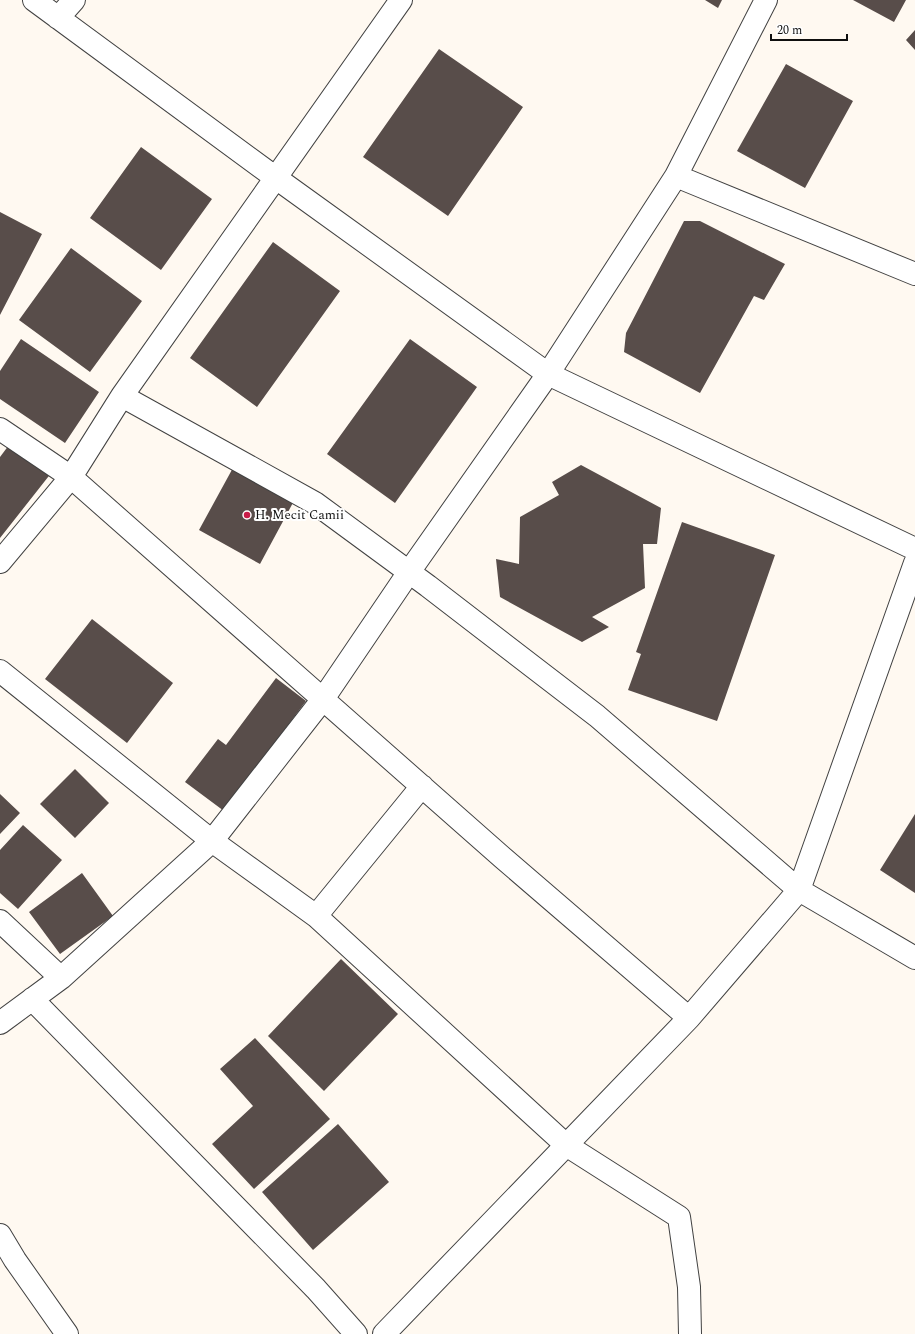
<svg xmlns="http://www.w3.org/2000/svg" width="915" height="1334" font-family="Spectral,serif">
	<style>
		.building { fill: #584d4a }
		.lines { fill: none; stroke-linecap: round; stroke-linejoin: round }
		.street-casing { stroke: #424242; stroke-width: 24 }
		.street { stroke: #fff; stroke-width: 22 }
		.poi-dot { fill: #c91c48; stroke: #fff; stroke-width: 1.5 }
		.labels { text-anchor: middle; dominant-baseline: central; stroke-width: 4; stroke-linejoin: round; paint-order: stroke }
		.poi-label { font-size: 13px; fill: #0f0f0f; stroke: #fff; text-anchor: start }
	</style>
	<rect width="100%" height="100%" fill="#fff9f1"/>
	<path class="building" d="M705,0h17l-4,8z
		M853,0h53l-12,22z
		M915,30v20l-9,-10z
		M439,49l84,58 -75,109 -85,-59z
		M786,64l67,37 -48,87 -68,-37z
		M141,147l71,52 -51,71 -71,-52z
		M0,212l42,22 -42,81z
		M684,221h16l85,43 -21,36 -10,-4 -54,97 -76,-41 2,-19z
		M273,242l67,49 -83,116 -67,-49z
		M71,248l71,53 -52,71 -71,-52z
		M21,339l78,53 -34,51 -65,-44v-28z
		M410,339l67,48 -82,116 -68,-49z
		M12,441l40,31 -52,66v-81z
		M581,465l80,43 -4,36h-14l2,44 -53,29 17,10 -27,15 -82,-45 -4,-38 23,5 1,-47 39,-22 -7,-13z
		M234,466l61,33 -35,65 -61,-34z
		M682,522l93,33 -58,166 -89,-31 13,-36 -5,-2z
		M92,619l81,64 -46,60 -82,-64z
		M276,678l30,23 -82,110 -39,-29 33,-43 8,6z
		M75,769l34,34 -34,35 -35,-34z
		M0,794l20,19 -20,21z
		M915,814v79l-35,-23z
		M23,825l39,35 -44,49 -18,-16v-43z
		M82,873l31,43 -53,38 -31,-42z
		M341,959l57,55 -74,77 -56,-55z
		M255,1038l75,81 -76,70 -42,-45 41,-38 -33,-37z
		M338,1124l51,58 -76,68 -51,-58z"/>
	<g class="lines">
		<g class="street-casing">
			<path id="street" d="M34,0l242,178 272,196 367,175
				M58,18l16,-18
				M676,176l239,98
				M122,396l193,107 113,83 169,130 202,174 116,68
				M0,429l71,48 432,381 186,160
				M0,562l71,-85 51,-81 279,-396
				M0,671l212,170 104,75 250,229 113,72 10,70 1,47
				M316,916l106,-130
				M0,921l61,57
				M32,999l284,290 40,45
				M0,1023l61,-45 151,-137 111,-142 86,-127 139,-198 128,-198 90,-176
				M0,1235l15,25 52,74
				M384,1334l305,-316 110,-128 116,-327"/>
		</g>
		<use href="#street" class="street"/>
	</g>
	<circle class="poi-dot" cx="247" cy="515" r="4"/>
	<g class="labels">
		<g class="poi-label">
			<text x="255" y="515">H. Mecit Camii</text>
		</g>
	</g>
	<path d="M771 34v6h76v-6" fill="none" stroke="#0f0f0f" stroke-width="2"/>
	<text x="777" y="34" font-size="12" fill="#0f0f0f" stroke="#ffffff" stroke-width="3" paint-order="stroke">20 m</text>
</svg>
